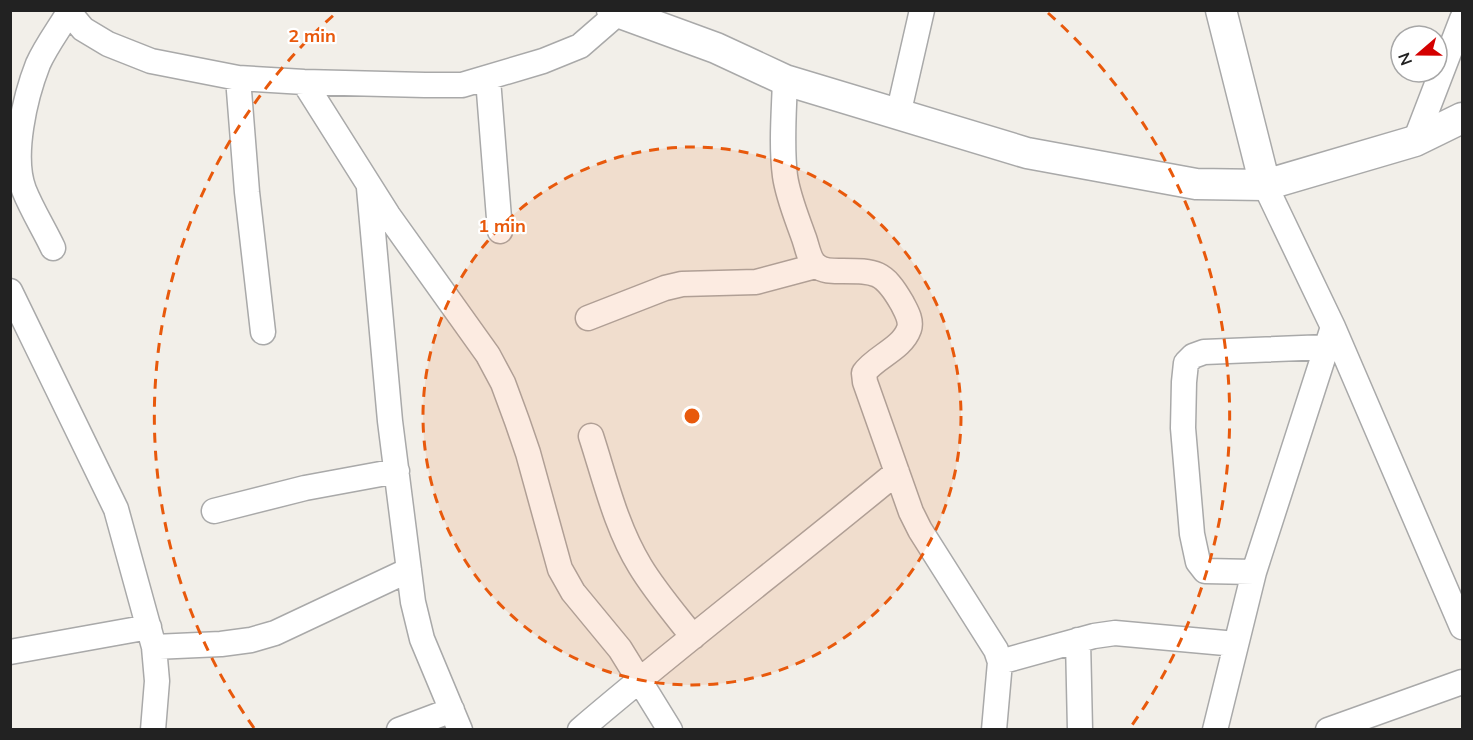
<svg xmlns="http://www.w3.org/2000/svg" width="1473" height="740" font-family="Mulish,sans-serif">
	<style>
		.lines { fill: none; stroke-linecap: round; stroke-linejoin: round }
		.minor-casing { stroke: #a9a9a9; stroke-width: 27 }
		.tertiary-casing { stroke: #a9a9a9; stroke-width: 33 }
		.minor { stroke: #fff; stroke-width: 24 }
		.tertiary { stroke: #fff; stroke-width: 30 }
		.ring { fill: none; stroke: #e8590c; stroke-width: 3; stroke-dasharray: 10 8 }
		.centre { fill: #e8590c; stroke: #fff; stroke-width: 3 }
		.ring-label { font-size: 18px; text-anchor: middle; font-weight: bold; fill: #e8590c; stroke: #fff; stroke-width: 4.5; stroke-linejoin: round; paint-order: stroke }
	</style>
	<rect width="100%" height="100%" fill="#f2efe9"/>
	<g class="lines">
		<g class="minor-casing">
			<path id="minor" d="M67,10l16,19 25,15 43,17 87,17 66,4 121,3h37l81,-24 37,-15 38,-33
				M238,78l9,114 16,140
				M488,79l12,152
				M785,80c-1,32 -4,65 0,96 3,21 12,42 19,62 3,8 5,23 13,28 6,5 15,5 22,5 36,0 44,-1 63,32 4,8 10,17 7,26 -7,20 -34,28 -45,44l1,9 46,130 9,18 76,120 4,12 -6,68
				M304,82l84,133 100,140 15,28 14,38 11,32 32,116 13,23 47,57 50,81
				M898,115l24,-105
				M1415,141l47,-122
				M1265,185l68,142 129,300
				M369,188l21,233 23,181 9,37 38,91
				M53,248c-9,-19 -21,-38 -29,-58 -13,-34 1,-93 14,-126 8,-18 21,-35 31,-52
				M10,291l106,218 38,138 3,34 -4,49
				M588,318l77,-30 17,-4 74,-2 60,-16
				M591,436c14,43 25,91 49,130 15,25 35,48 53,71
				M214,511l91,-23 92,-17
				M1254,572l-49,-1 -7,-9 -6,-28 -9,-106 1,-46 2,-19 7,-7 11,-4 123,-5
				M1078,640l2,90
				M154,647l67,-3 30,-4 24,-7 134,-63
				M10,652l139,-25
				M1000,662l94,-26 21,-3 121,11
				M399,730l53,-20
				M580,730c104,-89 212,-171 317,-258
				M1215,730l39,-158 79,-245
				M1328,730l134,-48"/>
		</g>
		<g class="tertiary-casing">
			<path id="tertiary" d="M612,10l104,38 69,32 242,73 169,31 69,1 150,-44 47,-23
				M1221,10l44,175"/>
		</g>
		<use href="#minor" class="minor"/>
		<use href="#tertiary" class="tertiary"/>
	</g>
	<circle cx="692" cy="416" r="269" fill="#e8590c" fill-opacity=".12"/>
	<g class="ring">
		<circle cx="692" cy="416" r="269"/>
		<path d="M254 728A538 538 0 0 1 336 13M1048 13A538 538 0 0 1 1130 728"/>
	</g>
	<circle cx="692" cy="416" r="9" class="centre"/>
	<g class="ring-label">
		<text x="312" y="42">2 min</text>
		<text x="502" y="232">1 min</text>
	</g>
	<rect width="1473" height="740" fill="none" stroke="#222222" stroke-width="24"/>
	<g transform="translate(1419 54) rotate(250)"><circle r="28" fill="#ffffff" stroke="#a7a7a7" stroke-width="1.5"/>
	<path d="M0-4.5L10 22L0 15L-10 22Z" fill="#d40000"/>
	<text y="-9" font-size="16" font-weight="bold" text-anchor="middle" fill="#222222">N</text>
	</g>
</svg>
